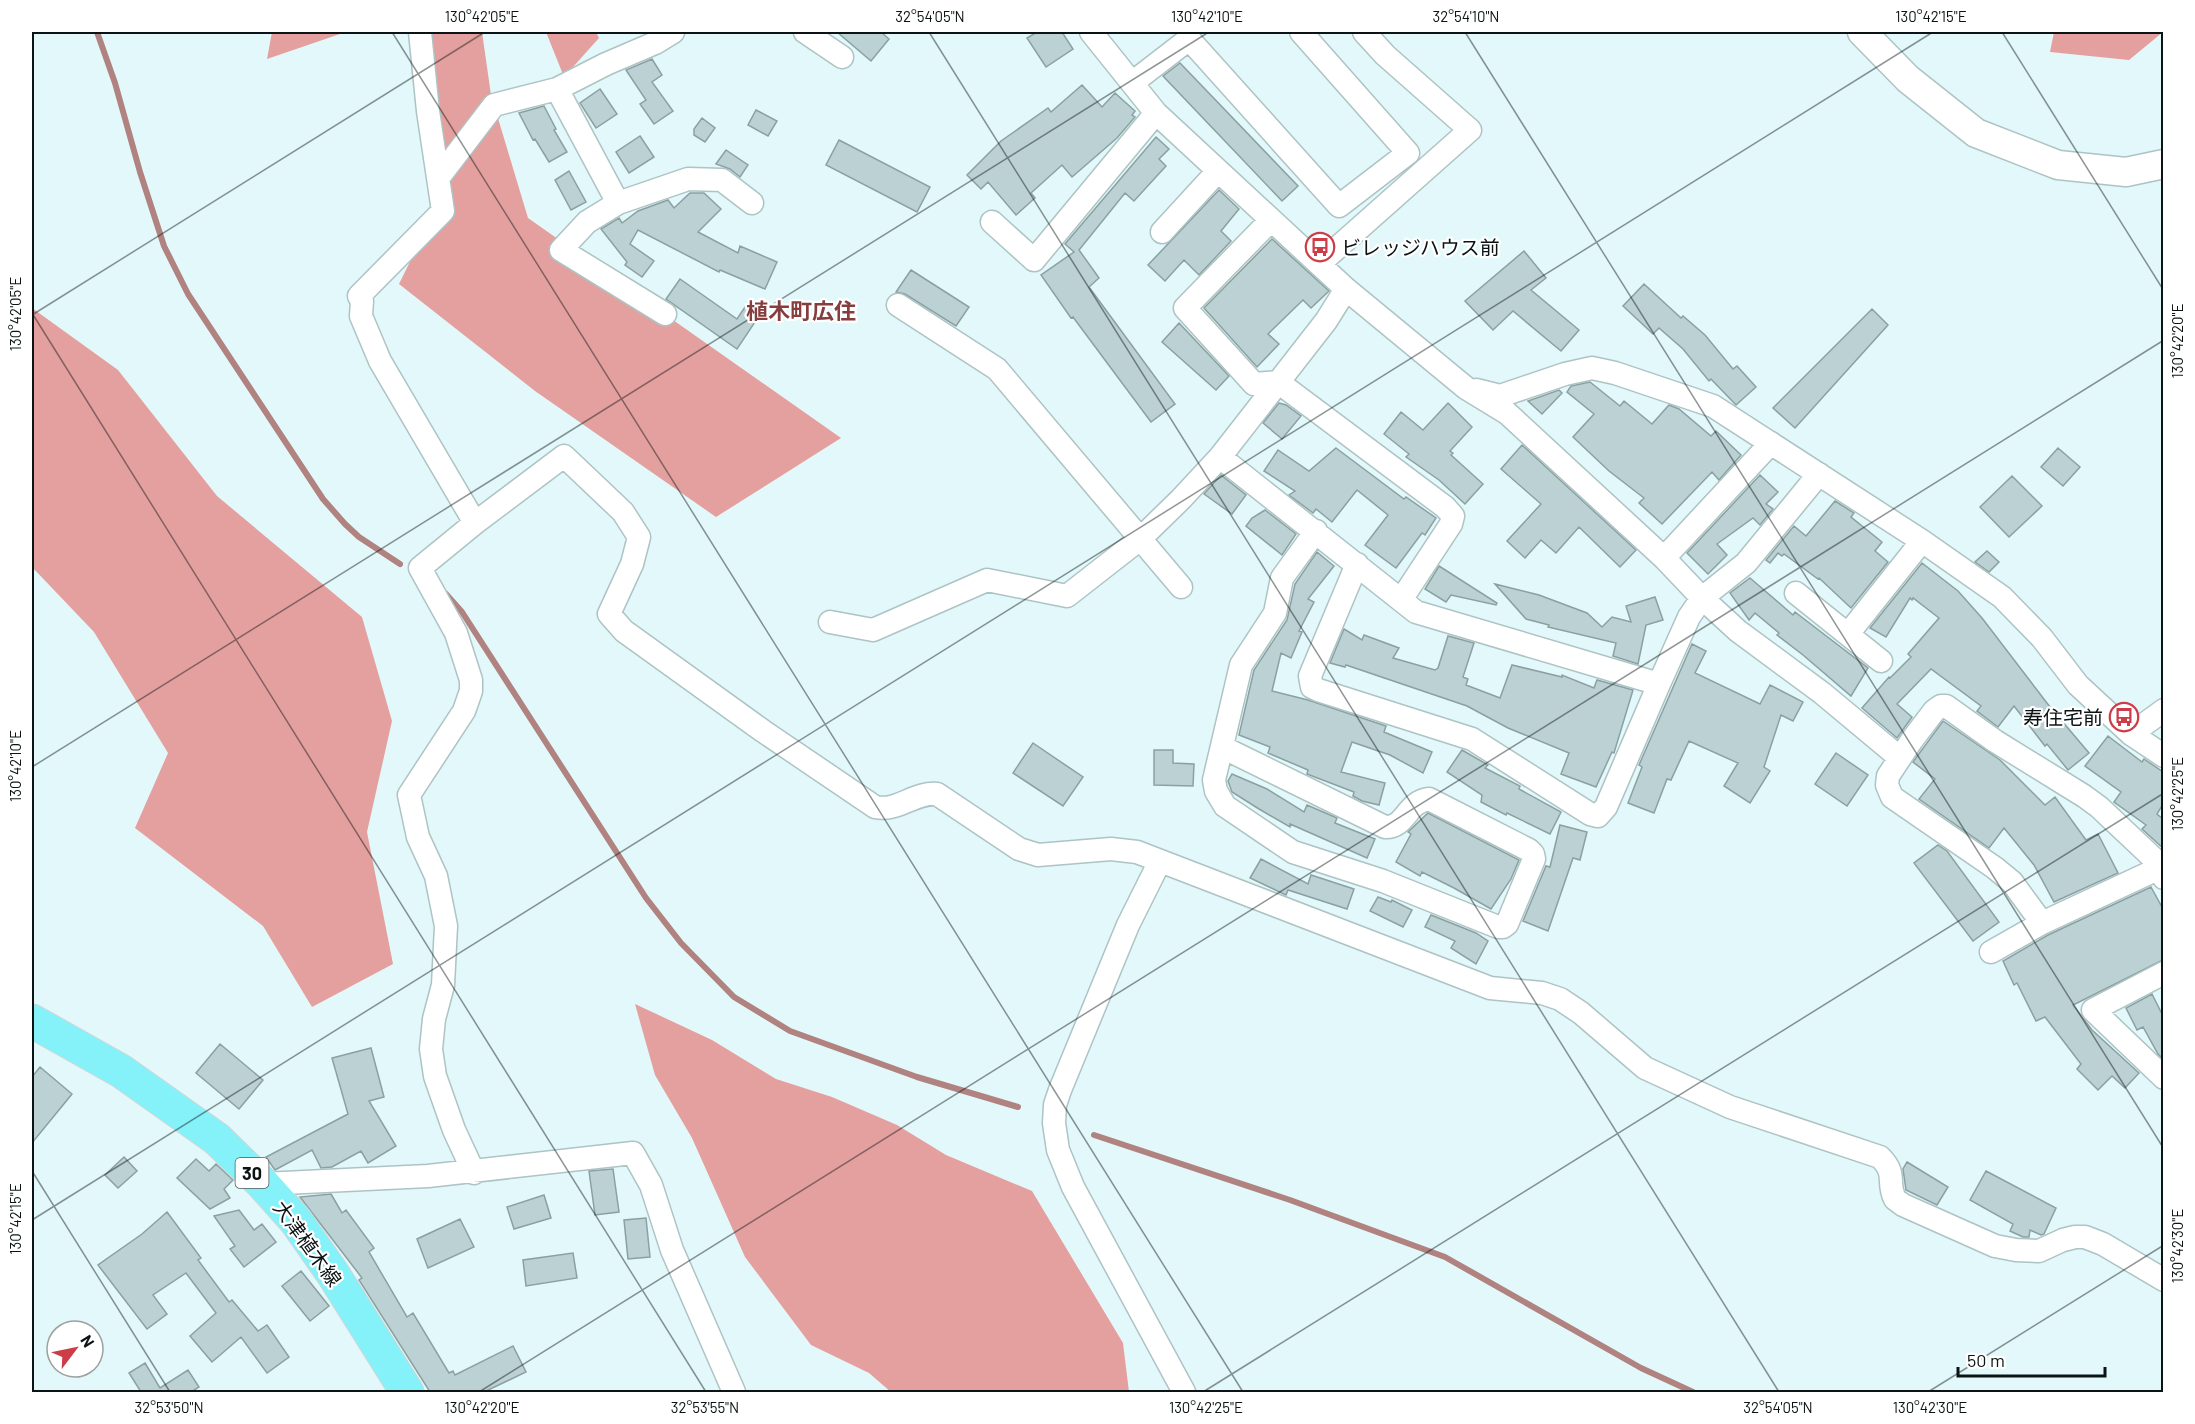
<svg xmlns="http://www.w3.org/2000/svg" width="2195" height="1424" font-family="Barlow,'Noto Sans JP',sans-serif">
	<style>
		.forest { fill: #e4a09e }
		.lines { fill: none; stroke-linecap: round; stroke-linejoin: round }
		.stream { stroke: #b08280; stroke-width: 6 }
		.building { fill: #bbd1d3; stroke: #8aa0a1; stroke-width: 1.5 }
		.minor-casing { stroke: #adc3c4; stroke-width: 25 }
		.tertiary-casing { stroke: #adc3c4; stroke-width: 31 }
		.primary-casing { stroke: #d3d5d5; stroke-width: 35 }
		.minor { stroke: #fff; stroke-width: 22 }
		.tertiary { stroke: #fff; stroke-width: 28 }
		.primary { stroke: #85f2fa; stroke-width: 33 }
		.ticks { fill: none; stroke: #0b1314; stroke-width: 1.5; stroke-opacity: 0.45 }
		.labels { text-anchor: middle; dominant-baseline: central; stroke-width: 4.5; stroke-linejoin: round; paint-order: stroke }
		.shield { fill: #fff; stroke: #545a5a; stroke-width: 1.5 }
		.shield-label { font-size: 18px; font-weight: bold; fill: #0b1314 }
		.poi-label { font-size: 20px; fill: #0b1314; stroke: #fff; text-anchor: start }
		.street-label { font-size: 20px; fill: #0b1314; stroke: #fff }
		.quarter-label { font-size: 22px; font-weight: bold; fill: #853d3d; stroke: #fff }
		.neatline { fill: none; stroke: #0b1314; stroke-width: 2 }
		.ticks-label { font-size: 15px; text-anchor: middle; fill: #0b1314 }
	</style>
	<rect width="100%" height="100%" fill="#e2f8fa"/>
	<path class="forest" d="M272,32h69l-1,2 -73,25z
		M418,32h64l9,63 37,123 313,220 -125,79 -181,-126 -136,-107 38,-77z
		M546,32h50l3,6 -35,39z
		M2054,32h109l-34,28 -79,-8z
		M32,308l86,62 99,126 145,121 30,104 -25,111 26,132 -81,43 -49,-81 -128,-98 33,-75 -74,-121 -62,-65z
		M635,1004l77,36 64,39 56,18 65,28 49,30 86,36 91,152 6,49h-238l-22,-19 -58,-28 -66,-88 -53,-119 -37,-63z"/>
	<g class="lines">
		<path class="stream" d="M97,32l18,51 25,89 24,74 24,48 135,205 22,25 14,13 41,27
			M446,594l16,18 184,286 35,45 53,54 56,34 127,46 101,30
			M1094,1135l196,65 155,57 196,111 52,24"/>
	</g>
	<path class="building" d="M837,32h44l8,7 -18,22z
		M1037,32h25l11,17 -27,18 -19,-29z
		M652,59l10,16 -10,7 21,29 -19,13 -14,-20 6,-4 -20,-30z
		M1180,63l118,123 -16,15 -119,-125z
		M1082,85l20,22 13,-14 20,18 -3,4 3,2 -18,21 -45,39 -10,-12 -31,28 4,5 -19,17 -28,-33 -7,7 -14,-14 34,-34 47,-33 3,4z
		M600,89l17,25 -21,14 -16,-25z
		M544,106l12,23 -2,1 13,22 -18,10 -14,-23 -2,1 -14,-27z
		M756,110l21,11 -9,15 -20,-11z
		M702,118l13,10 -10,14 -11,-7v-6z
		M640,136l14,21 -25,16 -13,-21z
		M1156,137l13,12 -10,10 7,7 -32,35 -9,-8 -46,57 20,28 -10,9 86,117 -24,18 -78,-105 -2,1 -30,-43 33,-23 -9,-8z
		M839,140l91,47 -13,25 -91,-47z
		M726,150l22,15 -8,12 -10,-8 -14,-5z
		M569,171l17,31 -15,8 -16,-30z
		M1219,190l20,19 -18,22 10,10 -32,34 -15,-15 -19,21 -17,-16z
		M690,193h14l17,16 -23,23 40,21 2,-7 37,16 -12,27 -45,-19 -1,2 -81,-42 -8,14 24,17 -12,16 -17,-12 2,-3 -26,-33 18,-11 3,5 16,-12 30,-11 6,8z
		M1272,239l57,52 -18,17 -8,-8 -35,34 11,10 -22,23 -53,-59z
		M1524,251l22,27 -15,12 48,40 -18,21 -48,-40 -20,19 -28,-29z
		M911,270l58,37 -13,19 -51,-32 -9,-2z
		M680,279l57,40 12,-18 14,9 -26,39 -71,-50z
		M1644,284l37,34 2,-2 22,19 28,34 4,-3 19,21 -20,18 -25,-26 -2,2 -26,-32 -24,-21 -6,6 -30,-28z
		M1872,309l16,16 -93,103 -22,-20z
		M1179,323l50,53 -13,14 -54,-48z
		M1590,382l30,24 4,-5 28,23 17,-19 10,4 32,27 5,-5 25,24 -22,25 -7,-8 -50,52 -23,-21 5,-5 -35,-27 -36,-34 21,-23 -27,-22 4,-6z
		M1559,390l3,3 -20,21 -14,-13z
		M1279,403l7,2 15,11 -19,23 -19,-16z
		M1448,403l24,24 -22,24 3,2 -2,2 32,29 -18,20 -26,-24 -33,-23 3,-3 -25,-20 17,-22 22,18z
		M1522,445l114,105 -16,17 -41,-40 -23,26 -15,-13 -16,18 -18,-17 34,-37 -40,-35z
		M1336,448l68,51 2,-2 30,21 -11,17 -3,-2 -26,35 -31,-23 23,-30 -31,-25 -25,32 -16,-13 -3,4 -24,-18 6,-4 -31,-20 14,-21 31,21z
		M2058,448l22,19 -17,19 -22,-19z
		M1221,475l25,20 -14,19 -28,-20z
		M1760,475l18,17 -12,12 7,5 -13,16 -7,-7 -36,26 10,11 -19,19 -21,-21z
		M2012,476l30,30 -33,31 -29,-30z
		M1835,501l19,12 -3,4 31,25 -7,9 13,11 -37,46 -32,-30 -1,1 -34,-25 -2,2 -4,-3 -8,10 -4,-3 28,-34 12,10z
		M1265,510l31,24 -14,21 -36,-29 6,-8z
		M1987,551l12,11 -10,10 -14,-10z
		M1317,552l17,14 -26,33 6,3 -15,29 3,1 -11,26 -10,-5 -9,38 36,9 78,26 -2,6 48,20 -9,21 -33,-18 -38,-13 -11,30 44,11 -6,22 -17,-4 -9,-5 1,-4 -47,-18 1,-4 -40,-17 2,-6 -31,-12 15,-65 33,-50 8,-36z
		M1922,563l36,28 24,27 68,89 39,46 -21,17 -21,-26 -2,2 -31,-40 -16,21 -21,-16 4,-5 -50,-37 -34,35 15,13 -15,21 -35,-30 27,-31 1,1 21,-21 -3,-3 31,-36 -26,-20 -1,2 -2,-2 -24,39 -16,-9z
		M1439,566l58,37 -1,2 -45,-10 -5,7 -21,-13z
		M1750,578l43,37 2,-3 73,56 -17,28 -48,-41 -26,-20 2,-2 -24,-20 -6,7 -19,-27z
		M1495,584l44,11 48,18 15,14 10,-10 19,5 -5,-16 29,-9 8,23 -17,5 -8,39 -25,-8 3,-13 -68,-16 1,-2 -23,-6z
		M1344,629l18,11 2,-5 35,13 -6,10 42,12 3,-2 10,-32 26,7 -11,34 5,2 -2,6 34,13 12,-33 50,12v-2l32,13 3,-8 36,10 -19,63 -2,-1 -16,35 -35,-13 8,-21 -61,-25 -41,-22 -121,-41 -1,2 -15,-4z
		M1692,644l14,7 -11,22 65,31 10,-19 33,17 -10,19 -12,-6 -17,52 6,4 -20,32 -26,-17 14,-23 -49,-22 -18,39 -4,-1 -13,34 -26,-10 14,-36 -3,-2z
		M1943,721l57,39 45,45 10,-8 31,43 12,-6 20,39 -64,29 -20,-37 -30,-37 -15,20 -70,-49 16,-20 -22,-17z
		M2108,736l34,26 2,-3 19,13v32l-6,10 6,5v29l-21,-19 4,-4 -32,-23 7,-10 -36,-26z
		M1033,743l50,34 -20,29 -50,-33z
		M1154,750h19v13l21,1 -1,22 -39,-1z
		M1462,750l26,15 -3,3 35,18 -1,3 42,23 -11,22 -43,-21 -1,2 -25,-13 1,-7 -35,-23z
		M1836,753l32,22 -21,31 -32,-22z
		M1232,774l35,15 37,23 3,-7 30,13 -2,5 40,16 -8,19 -77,-34v3l-31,-18 -27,-17 -4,-11z
		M1428,813l91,47 -8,19 -20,30 -37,-21 -32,-16 -2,4 -24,-14 15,-28 -3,-2z
		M1560,825l27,7 -7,28 -7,-2 -25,73 -25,-10 23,-55 4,1z
		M1938,845l9,6 52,71 -26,19 -59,-78z
		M1261,859l47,25 3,-9 43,14 -7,20 -59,-19 -2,5 -36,-17z
		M2151,887l12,22v51l-90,45 19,25 47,43 -14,15 -13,-12 -14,14 -21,-21 4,-5 -36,-47 -9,4 -19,-38 -3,2 -11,-24 45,-26z
		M1378,897l13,5 1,-2 20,10 -9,17 -33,-16z
		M1431,915l45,18 12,8 -12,23 -25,-16 4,-7 -30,-14z
		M2152,994l11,22v43l-5,-5 -15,-27 -6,3 -11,-22z
		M220,1044l43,36 -24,29 -43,-36z
		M371,1048l13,49 -15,4 27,45 -28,17 -7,-12 -29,16 -11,1 -9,-18 -37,20 -9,-13 82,-43 -16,-56z
		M40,1067l32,27 -40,49v-66z
		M124,1157l13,14 -19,17 -13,-13z
		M196,1159l13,12 7,-7 17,16 -9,9 6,9 -20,11 -33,-31z
		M1907,1162l41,25 -11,18 -31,-15 -3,-21z
		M613,1169l6,43 -24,3 -6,-44z
		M1986,1171l70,37 -12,26 -3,1 -11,-5 -1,7h-6l-13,-6 3,-7 -43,-24z
		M331,1194l11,19 4,-3 28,38 -5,4 38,65 6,-4 36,60 4,-2 2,4 58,-29 13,26 -42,20h-54l-71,-112 3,-2 -62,-81z
		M544,1195l7,23 -37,11 -7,-22z
		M239,1210l15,20 8,-6 14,18 -32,25 -14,-18 5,-3 -21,-30z
		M167,1212l34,46 -3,2 31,42 3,-2 26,31 9,-6 22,32 -22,16 -26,-36 -29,25 -22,-26 26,-23 -30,-40 -33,22 14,19 -20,15 -49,-64 44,-31z
		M646,1218l4,39 -22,2 -4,-39z
		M460,1219l14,28 -46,21 -11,-29z
		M573,1253l4,25 -51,8 -3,-26z
		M301,1271l28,35 -19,15 -28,-35z
		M145,1363l15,25 28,-18 11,17 -8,5h-50l-12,-19z"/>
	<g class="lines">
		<g class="minor-casing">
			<path id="minor" d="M420,32l8,79 15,100 -84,85 3,5 -1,15 19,45 95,162
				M805,32l37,25
				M1091,32l65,81 190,176 120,99 41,25 157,145 38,40 36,33 84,62 78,65
				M1132,83l57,-44 150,167 69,-53 -107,-121
				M557,89l61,114 -31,19 -26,28 104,64
				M439,177l55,-72 63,-16 49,-25 49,-21 18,-11
				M618,203l70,-24 34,1 30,23
				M1271,220l-86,88 69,76 24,-2 167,125 8,9 -2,8 -50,76
				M992,222l42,38 122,-147
				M1162,232l56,-61
				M1319,264l151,-134 -85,-75 -21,-23
				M1346,289l-20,32 -106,136 196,155 243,72 30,-67 13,-19 44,-35 73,-89
				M898,305l99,64 184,218
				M1476,390l24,6 65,-22 27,-6 23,5 98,33 209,135 80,56 40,41 36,47 53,49 33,22
				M1664,558l107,-115
				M1357,564l-47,112 2,11 6,3 154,49 118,75 8,2 8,-9 53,-123
				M1796,593l85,68
				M830,622l43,8 114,-50 80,16 73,-57 41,-40 39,-42
				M1848,634l74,-93
				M2131,734l33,-24
				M1222,747l163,80c21,1 21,-25 44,-28l100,51 4,4 1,5 -27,65 -4,3h-5l-115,-46 -90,-29 -68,-46 -9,-15 -2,-11 27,-115 34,-52 7,-35 34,-47
				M1160,861l-32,64 -68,165 -5,15 -1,18 4,27 15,37 111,205
				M2042,923l-30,-41 -17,-14 -103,-71 -5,-12 1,-9 24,-36 22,-29 7,-5h5l49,35 89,55 15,11 53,50 12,21
				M1991,952l51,-29 122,-57
				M2164,973l-71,37 71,68
				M474,1173l-20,-43 -19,-54 -4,-27 3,-30 9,-34 3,-59 -10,-50 -18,-39 -9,-42 55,-84 7,-20v-11l-15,-47 -36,-65 55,-45 89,-67 59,56 16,25 -7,27 -23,50 15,17 139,100 112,76c23,5 39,-15 62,-13l82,55 19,6 73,-6 26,3 353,136 52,5 18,6 21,14 64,55 85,39 150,50c18,18 6,25 15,42l8,6 92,41 21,4 23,1 24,-11 12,-3h10l18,7 61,36
				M263,1184l165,-8 205,-23 18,32 21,65 62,142"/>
		</g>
		<g class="tertiary-casing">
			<path id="tertiary" d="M1862,32l46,47 68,54 82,32 68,7 38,-8"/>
		</g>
		<g class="primary-casing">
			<path id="primary" d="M32,1021l89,50 96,68 46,45 33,37 37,53 74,118"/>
		</g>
		<use href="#minor" class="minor"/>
		<use href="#tertiary" class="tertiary"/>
		<use href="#primary" class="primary"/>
	</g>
	<path class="ticks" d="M392,32l851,1360M929,32l850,1360M1465,32l699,1117M2002,32l162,259M32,313l674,1079M32,315l453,-283M32,767l1177,-735M32,1171l138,221M32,1220l1901,-1188M479,1392l1685,-1052M1203,1392l961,-599M1928,1392l236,-147"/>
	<defs>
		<g id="bus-ring" transform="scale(1.5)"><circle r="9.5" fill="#fff" stroke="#cd3d47" stroke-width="1.5"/><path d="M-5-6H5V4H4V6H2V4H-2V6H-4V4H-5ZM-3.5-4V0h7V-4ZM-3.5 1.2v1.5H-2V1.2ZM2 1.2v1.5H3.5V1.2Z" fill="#cd3d47"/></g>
	</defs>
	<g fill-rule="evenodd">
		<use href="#bus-ring" x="1320" y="247"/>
		<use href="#bus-ring" x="2124" y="717"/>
	</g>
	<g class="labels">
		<rect class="shield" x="235.5" y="1158" width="33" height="30" rx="4.5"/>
		<g class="shield-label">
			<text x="252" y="1173">30</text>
		</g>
		<g class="poi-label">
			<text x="1341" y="247">ビレッジハウス前</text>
			<text x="2103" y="717" text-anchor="end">寿住宅前</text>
		</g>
		<g class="street-label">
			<text transform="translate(308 1243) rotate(54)">大津植木線</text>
		</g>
		<g class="quarter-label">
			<text x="801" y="310">植木町広住</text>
		</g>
	</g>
	<rect width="2195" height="1424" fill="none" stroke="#ffffff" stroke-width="66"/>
	<g transform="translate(75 1349) rotate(58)"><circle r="28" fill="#ffffff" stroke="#9da1a1" stroke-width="1.5"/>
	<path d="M0-4.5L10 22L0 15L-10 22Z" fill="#cd3d47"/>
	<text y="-9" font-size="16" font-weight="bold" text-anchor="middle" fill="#0b1314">N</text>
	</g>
	<path d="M1958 1367v9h147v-9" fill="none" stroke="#0b1314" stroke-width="3"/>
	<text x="1967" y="1367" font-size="18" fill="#0b1314" stroke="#ffffff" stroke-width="4.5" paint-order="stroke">50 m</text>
	<rect x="33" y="33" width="2129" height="1358" class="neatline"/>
	<g class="ticks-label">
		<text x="482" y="22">130°42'05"E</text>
		<text x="930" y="22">32°54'05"N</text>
		<text x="1207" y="22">130°42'10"E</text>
		<text x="1466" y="22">32°54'10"N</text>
		<text x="1931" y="22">130°42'15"E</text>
		<text transform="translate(16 314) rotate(-90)" y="5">130°42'05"E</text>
		<text transform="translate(2178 341) rotate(-90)" y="5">130°42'20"E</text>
		<text transform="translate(16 766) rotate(-90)" y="5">130°42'10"E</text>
		<text transform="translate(2178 794) rotate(-90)" y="5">130°42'25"E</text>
		<text transform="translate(16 1219) rotate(-90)" y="5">130°42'15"E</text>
		<text transform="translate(2178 1246) rotate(-90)" y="5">130°42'30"E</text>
		<text x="169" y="1413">32°53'50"N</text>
		<text x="482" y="1413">130°42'20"E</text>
		<text x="705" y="1413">32°53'55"N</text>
		<text x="1206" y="1413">130°42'25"E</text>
		<text x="1778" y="1413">32°54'05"N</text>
		<text x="1930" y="1413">130°42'30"E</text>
	</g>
</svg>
